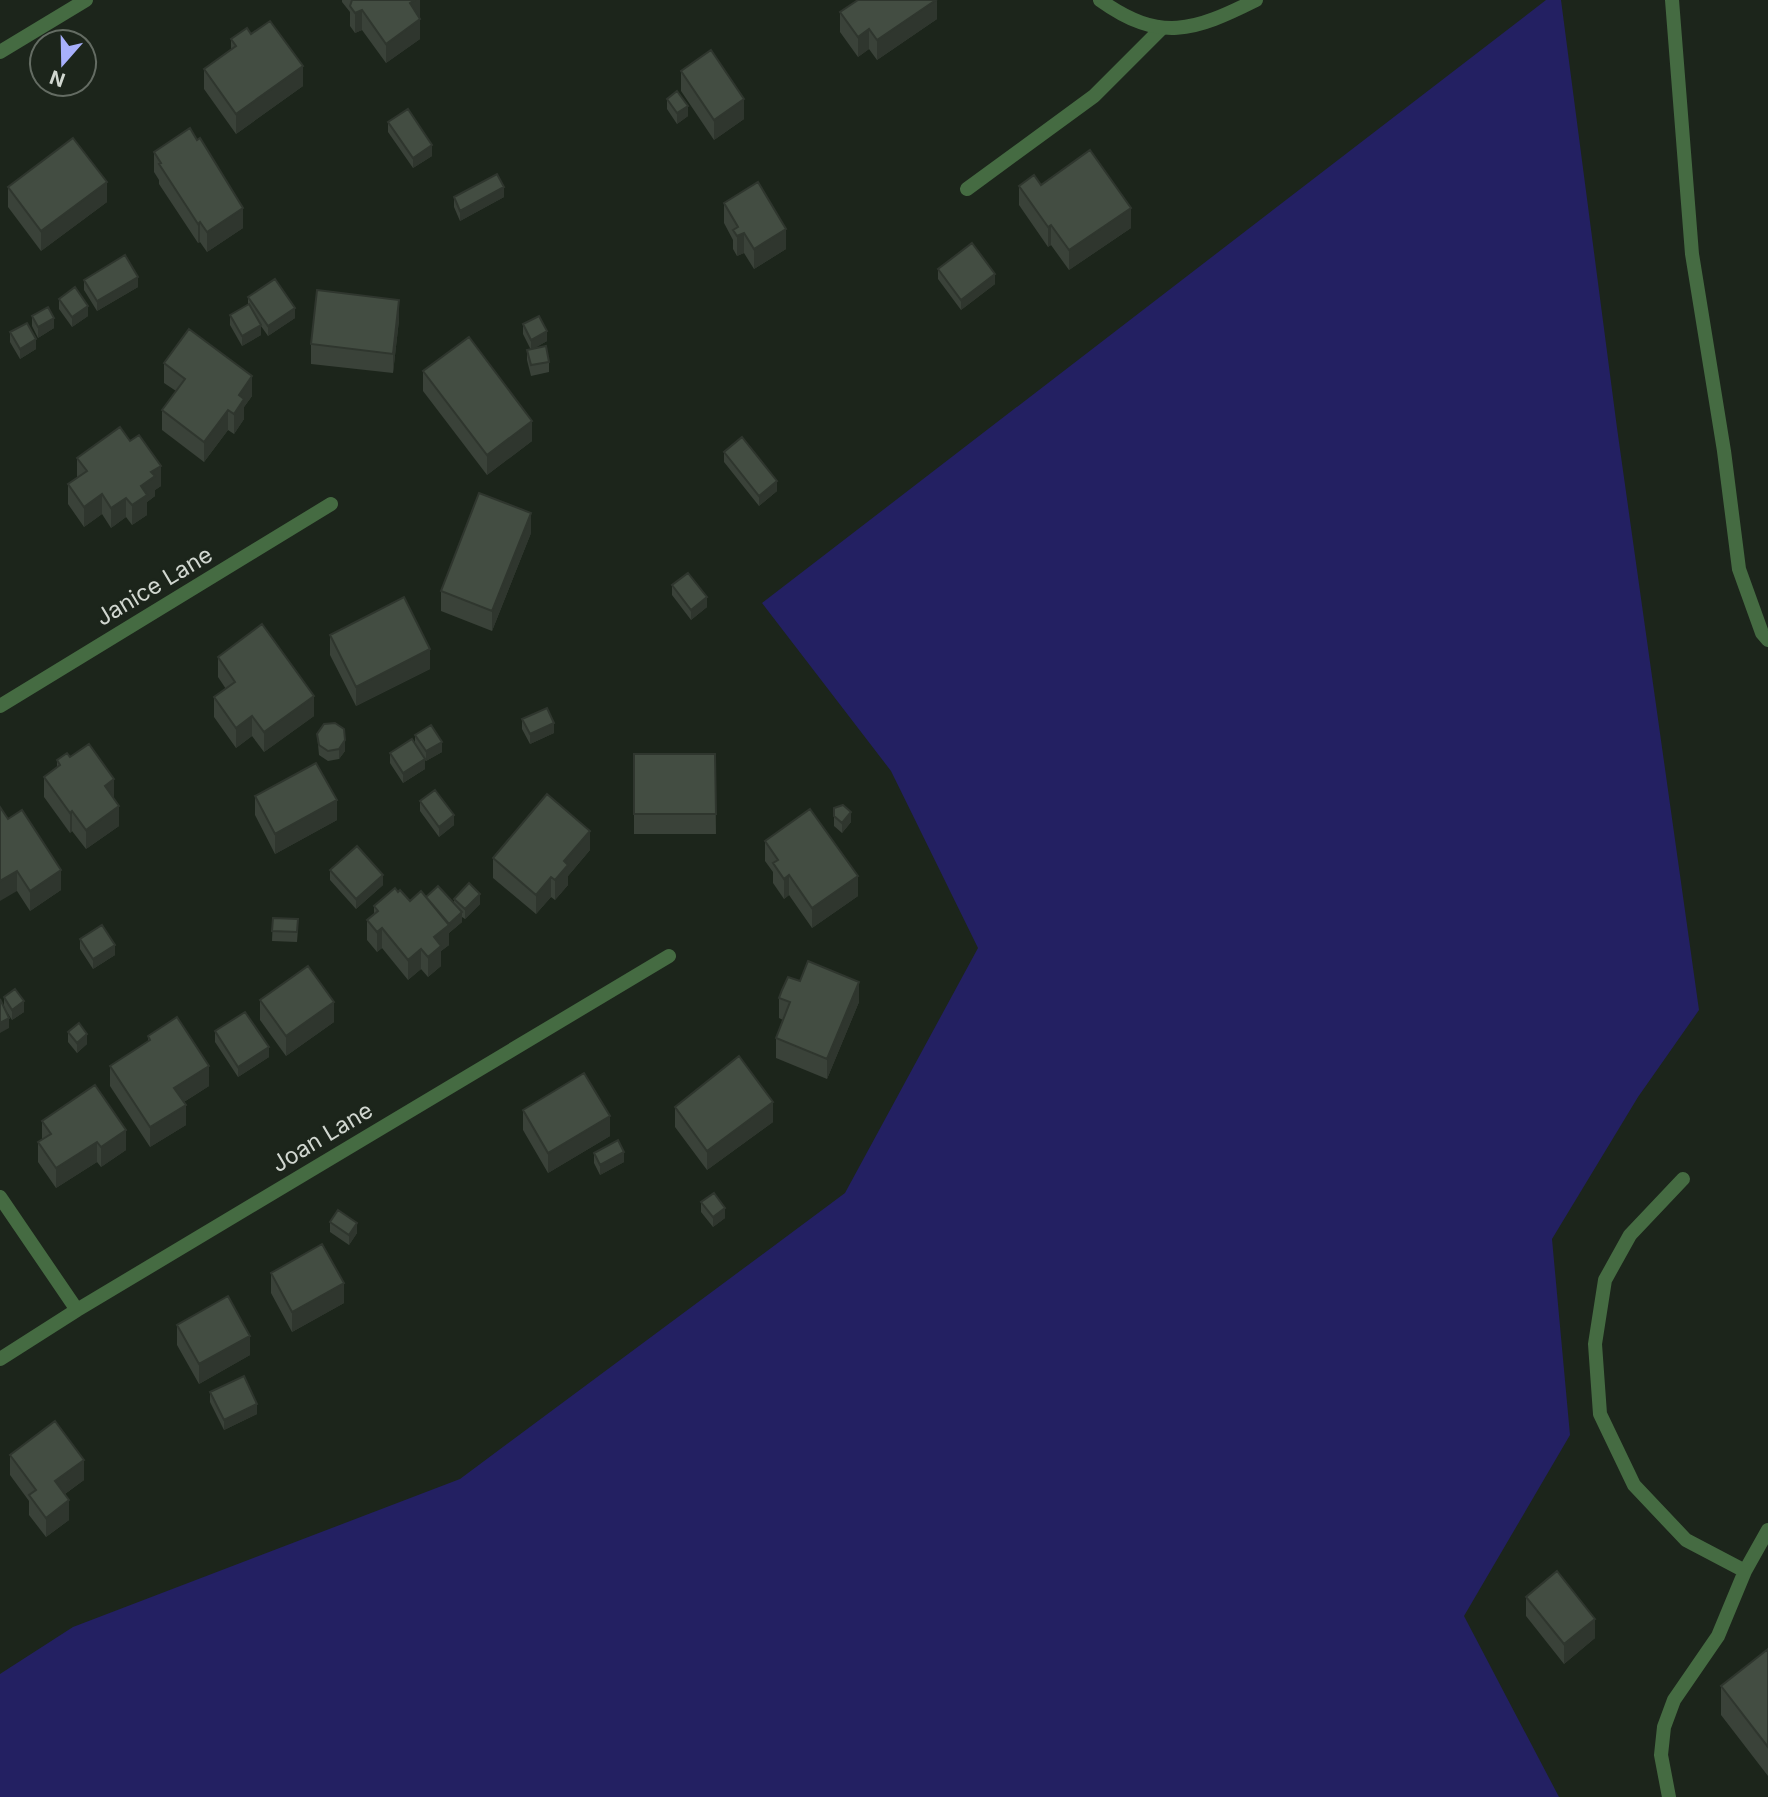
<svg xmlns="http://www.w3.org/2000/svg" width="1768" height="1797" font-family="Inter,sans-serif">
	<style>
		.green { fill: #232062 }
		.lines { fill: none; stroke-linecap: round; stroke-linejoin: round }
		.service { stroke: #456b42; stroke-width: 14 }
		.minor { stroke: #456b42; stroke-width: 14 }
		.tertiary { stroke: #456b42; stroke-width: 14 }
		.wall { fill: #3a4239 }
		.shaded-wall { fill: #2f362e }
		.building { fill: #434d42; stroke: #2f362e; stroke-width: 2 }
		.labels { text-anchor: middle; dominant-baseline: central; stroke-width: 5; stroke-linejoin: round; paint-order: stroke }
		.street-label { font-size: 23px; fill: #d1d7d0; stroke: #1c251b }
	</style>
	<rect width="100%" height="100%" fill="#1c251b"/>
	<path class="green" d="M1546,0h15l56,428 82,582 -61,87 -86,142 18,196 -106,181 95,181h-1559v-123l73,-47 387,-148 385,-286 133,-245 -87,-177 -129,-168z"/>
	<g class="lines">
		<path class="service" d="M1672,0l20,254 32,197 15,118 23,64 6,7
			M967,189l127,-93 68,-68
			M1683,1179l-53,56 -25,45 -10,64 5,70 34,71 52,55 59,31
			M1669,1797l-8,-42 3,-28 10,-27 44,-64 27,-65 23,-41"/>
		<path class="minor" d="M0,706l331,-202
			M0,1197l77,113
			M0,1359l77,-49 592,-354"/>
		<path class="tertiary" d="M1100,0c60,43 94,31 156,0
			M0,52l86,-52"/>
	</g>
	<path class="wall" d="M342,0h78v17l-1,1 1,21 -34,24 -24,-33 -7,3 -5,-7v-14l-8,-10z
		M840,12l97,7 -60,41 -8,-11 -11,8 -18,-25z
		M231,39l72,47 -67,48 -32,-45v-20l27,-20z
		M681,71l63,48 -30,21 -33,-49z
		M667,99l21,17 -11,8 -10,-15z
		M388,122l44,34 -19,12 -25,-36z
		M154,152l89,76 -36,24 -7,-10 -2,1 -39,-59v-4l-5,-8z
		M1041,185l90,43 -62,42 -18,-25 -3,2 -29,-42v-19z
		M8,187l99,15 -66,49 -33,-44z
		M454,197h50l-44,24 -6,-14z
		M724,203l62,46 -32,20 -10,-16 -7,3 -4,-7v-9l-9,-17z
		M938,269l57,15 -34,26 -23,-31z
		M84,280l54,7 -41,24 -13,-21z
		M248,297l47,21 -27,18 -7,-10v9l-19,11 -12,-21v-10l18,-11z
		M59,299l29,17 -16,11 -13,-18z
		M32,316l22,12 -16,10 -6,-12z
		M399,320l-6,53 -82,-9v-20z
		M523,324l24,17 -16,9 -8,-16z
		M10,332l26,17 -16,10 -10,-17z
		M527,350l22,12v10l-18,4 -4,-16z
		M164,363l88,33 -8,11v12l-10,15 -6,-4 -24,32 -42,-32v-20l14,-19 -12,-8z
		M423,371l109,70 -45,34 -64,-84z
		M724,452l53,39 -18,15 -35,-44z
		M77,458l84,28 -6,4v6l-8,6v13l-15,10 -6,-8 -15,11 -9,-14 -18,13 -16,-23v-20l9,-6z
		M531,533l-39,98 -51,-20v-20z
		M672,585l35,22 -16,13 -19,-25z
		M330,635l100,34 -74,37 -26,-51z
		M218,657l96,59 -50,36 -12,-16 -16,12 -22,-31v-20l12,-8 -8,-12z
		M522,719l32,14 -24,11 -8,-15z
		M317,734l28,17 -6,8 -11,2 -9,-6z
		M415,735l27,17 -16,9 -1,-1v9l-22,14 -13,-20v-10l25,-9z
		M634,754h81l1,80h-82z
		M70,757l44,42 5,27 -33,23 -14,-18 -2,2 -26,-36v-20l13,-10v-7z
		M255,796l82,24 -62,34 -20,-39z
		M420,801l34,24 -15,12 -19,-26z
		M834,808l17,14 -9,11 -8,-7z
		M8,819l53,71 -31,21 -13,-20z
		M765,841l93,55 -46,32 -23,-33 -5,4 -11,-16v-11l-8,-11z
		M590,850l-22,26v9l-13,15 -4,-3 -15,17 -43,-36v-20z
		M330,870l53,15 -27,24 -26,-29z
		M426,897l28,6v-4l26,5 -15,15 -3,-2v5l-13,11v12l-8,6v15l-13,11 -7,-8 -13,11 -26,-32 -5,4 -10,-12v-20l7,-6v-8z
		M273,918l25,11 -1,13 -25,-1z
		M80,939l35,16 -22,14 -13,-20z
		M4,997l20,15 -12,8 -7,-11 4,19 -5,-22z
		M779,998l80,4 -32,77 -51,-21v-20l7,-18 -4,-2z
		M260,1000l74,22 -48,34 -26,-36z
		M215,1031l54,26 -31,20 -23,-35z
		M68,1032l19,12 -10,9 -9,-11z
		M148,1036l61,50 -25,16 2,23 -36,22 -40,-61v-20l38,-25z
		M675,1107l98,15 -66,48 -32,-43z
		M523,1110l87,26 -62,37 -25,-43z
		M42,1121l84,29 -25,17 -4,-5 -41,26 -18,-26v-20l4,-3z
		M594,1153l30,9 -24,13 -6,-12z
		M701,1202l24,16 -12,9 -12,-15z
		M330,1222l27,11 -8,12 -19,-13z
		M271,1273l73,30 -52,29 -21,-39z
		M177,1325l73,30 -51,29 -22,-39z
		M210,1392l47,22 -33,16 -14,-28z
		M10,1455l74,25 -19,14 4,26 -23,17 -17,-22v-14l-19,-26z
		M1526,1597l69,41 -31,26 -38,-48z
		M1768,1649v127l-47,-61v-29z"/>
	<path class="shaded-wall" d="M415,0h5v17l-10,6v-20z
		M937,0v19l-60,41v-20z
		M362,10v20l-7,3v-20z
		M420,19v20l-34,24v-19z
		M869,29v20l-11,8v-20z
		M303,66v20l-67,48v-20z
		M744,99v20l-30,21v-20z
		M688,106v10l-11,8v-11z
		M432,145v11l-19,12v-10z
		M107,182v20l-66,49v-20z
		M504,187v10l-44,24v-10z
		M243,208v20l-36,24v-20z
		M1131,208v20l-62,42v-20z
		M200,222v20l-2,1v-19z
		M1051,225v20l-3,2v-20z
		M786,229v20l-32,20v-20z
		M744,233v20l-7,3v-20z
		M995,274v10l-34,26v-10z
		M138,277v10l-41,24v-10z
		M399,300v20l-6,53v-19z
		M88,306v10l-16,11v-10z
		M295,308v10l-27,18v-10z
		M54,318v10l-16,10v-11z
		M261,325v10l-19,11v-10z
		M547,331v10l-16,9v-10z
		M36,339v10l-16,10v-10z
		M252,376v20l-8,11v12l-10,15v-20l5,-19z
		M228,410v20l-24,32v-20z
		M532,421v20l-45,34v-20z
		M161,466v20l-6,4v6l-8,6v13l-15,10v-20l9,-19 10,-14z
		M777,481v10l-18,15v-10z
		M102,494v20l-18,13v-20z
		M126,498v19l-15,11v-20z
		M531,513v20l-39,98v-20z
		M707,597v10l-16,13v-10z
		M430,649v20l-74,37v-19z
		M314,696v20l-50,36v-20z
		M252,716v20l-16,12v-20z
		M554,723v10l-24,11v-10z
		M345,740v11l-6,8v-10z
		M442,742v10l-16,9v-10z
		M425,759v10l-22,14v-10z
		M114,779v20l-9,-13z
		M337,800v20l-62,34v-20z
		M119,806v20l-33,23v-19z
		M72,811v20l-2,2v-20z
		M851,812v10l-9,11v-10z
		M454,815v10l-15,12v-10z
		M590,831v19l-22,26v9l-13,15v-20l9,-19z
		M61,870v20l-31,21v-20z
		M17,871v20l-17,10v-20z
		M383,875v10l-27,24v-10z
		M789,875v20l-5,4v-20z
		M858,876v20l-46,32v-20z
		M551,877v20l-15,17v-19z
		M480,894v10l-15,15v-10z
		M462,912v10l-13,11v12l-8,6v15l-13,11v-20l6,-20z
		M382,928v20l-5,4v-20z
		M115,945v10l-22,14v-10z
		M421,949v20l-13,11v-20z
		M859,982v20l-32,77v-20z
		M24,1001v11l-12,8v-10z
		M334,1002v20l-48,34v-20z
		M9,1018v10l-9,5v-10z
		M87,1034v10l-10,9v-10z
		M269,1047v10l-31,20v-10z
		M209,1066v20l-35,22v-20z
		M773,1102v20l-66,48v-19z
		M186,1105v20l-36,22v-20z
		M610,1116v20l-62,37v-20z
		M126,1130v20l-25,17v-20z
		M97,1142v20l-41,26v-20z
		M624,1152v10l-24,13v-10z
		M725,1208v10l-12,9v-10z
		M357,1223v10l-8,12v-10z
		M344,1283v20l-52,29v-20z
		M250,1336v19l-51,29v-20z
		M257,1404v10l-33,16v-10z
		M84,1460v20l-29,21v-20z
		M69,1500v20l-23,17v-19z
		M1595,1619v19l-31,26v-20z"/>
	<path class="building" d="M352,0h63l-5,3 10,16 -34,25 -24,-34 -7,3 -5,-7z
		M858,0h78l-59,40 -8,-11 -11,8 -18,-25z
		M270,21l33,45 -67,48 -32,-45 32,-23 -5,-7 16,-11 4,6z
		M711,50l33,49 -30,21 -33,-49z
		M677,91l11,15 -11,7 -10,-14z
		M408,109l24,36 -19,13 -25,-36z
		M190,128l7,12 3,-2 43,70 -36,24 -7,-10 -2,2 -39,-60 2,-1 -7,-11z
		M73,138l34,44 -66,49 -33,-44z
		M1090,150l41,58 -62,42 -18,-25 -3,2 -29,-41 15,-11 7,10z
		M497,174l7,13 -44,24 -6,-14z
		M758,182l28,47 -32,20 -10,-16 -7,3 -4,-6 5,-3 -14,-24z
		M972,243l23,31 -34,26 -23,-31z
		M125,255l13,22 -41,24 -13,-21z
		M275,279l20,29 -27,18 -20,-29z
		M75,287l13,19 -16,11 -13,-18z
		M317,290l82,10 -6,54 -82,-10z
		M249,304l12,21 -19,11 -12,-21z
		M48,307l6,11 -16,9 -6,-11z
		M539,316l8,15 -16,9 -8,-16z
		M27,323l9,16 -16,10 -10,-17z
		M189,329l63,47 -13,19 5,4 -10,15 -6,-4 -24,32 -42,-32 23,-31 -21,-16z
		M469,337l63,84 -45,34 -64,-84z
		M546,346l3,16 -18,3 -4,-15z
		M120,427l10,14 9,-6 22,31 -10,6 4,4 -14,10 6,9 -15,10 -6,-7 -15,10 -9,-14 -18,13 -16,-23 19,-13 -10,-13z
		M742,437l35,44 -18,15 -35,-44z
		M479,493l52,20 -39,98 -51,-20z
		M688,573l19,24 -16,13 -19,-25z
		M404,597l26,52 -74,38 -26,-52z
		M262,624l52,72 -50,36 -12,-16 -16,12 -22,-31 21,-15 -17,-25z
		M547,708l7,15 -24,11 -8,-15z
		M335,723l9,6 1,11 -6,9 -11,2 -9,-6 -2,-11 7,-10z
		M431,725l11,17 -16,9 -11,-16z
		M412,739l13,20 -22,14 -13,-20z
		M89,744l25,35 -9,7 14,20 -33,24 -14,-19 -2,2 -26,-36 16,-12 -3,-5 10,-7 3,4z
		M634,754h81l1,60h-82z
		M316,763l21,37 -62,34 -20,-38z
		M435,790l19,25 -15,12 -19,-26z
		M547,794l43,37 -26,30 4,4 -13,15 -4,-3 -15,18 -43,-37z
		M843,805l8,7 -9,11 -8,-7v-8z
		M0,807l8,12 14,-9 39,60 -31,21 -13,-20 -17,10z
		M810,809l48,67 -46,32 -23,-33 -5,4 -11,-16 5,-3 -13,-19z
		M357,846l26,29 -27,24 -26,-29z
		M469,883l11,11 -15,15 -11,-10z
		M438,886l24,26 -13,12 -23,-27z
		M395,888l3,4 2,-2 10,11 11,-10 28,34 -15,12 7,9 -13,11 -7,-8 -13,11 -26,-32 -5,4 -10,-12 11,-9 -4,-5z
		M273,918l25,1 -1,13 -25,-1z
		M102,925l13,20 -22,14 -13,-20z
		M808,961l51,21 -32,77 -51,-21 14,-36 -11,-4 3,-8 6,-13 12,4z
		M308,966l26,36 -48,34 -26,-36z
		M15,989l9,12 -12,9 -8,-13z
		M0,999l9,19 -9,5z
		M245,1012l24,35 -31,20 -23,-36z
		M177,1017l32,49 -35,22 12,17 -36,22 -40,-61 40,-26 -2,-4z
		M79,1023l8,11 -10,9 -9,-11z
		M739,1056l34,46 -66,49 -32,-44z
		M584,1073l26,43 -62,37 -25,-43z
		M95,1085l31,45 -25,17 -4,-5 -41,26 -18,-26 13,-8 -9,-13z
		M618,1140l6,12 -24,13 -6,-12z
		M714,1193l11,15 -12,9 -12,-15z
		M338,1210l19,13 -8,12 -19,-13z
		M322,1244l22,39 -52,29 -21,-39z
		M228,1296l22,40 -51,28 -22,-39z
		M244,1376l13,28 -33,16 -14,-28z
		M55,1421l29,39 -29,21 14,19 -23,18 -17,-23 7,-5 -26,-35z
		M1557,1571l38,48 -31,25 -38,-47z
		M1768,1649v98l-47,-61z"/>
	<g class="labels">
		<g class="street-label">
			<text transform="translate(154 586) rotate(-31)">Janice Lane</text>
			<text transform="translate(322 1137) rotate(-31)">Joan Lane</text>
		</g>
	</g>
	<g transform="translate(63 63) rotate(200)"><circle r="33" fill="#1c251b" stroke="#646c63" stroke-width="2"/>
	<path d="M0-5L12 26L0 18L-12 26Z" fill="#a8b0fc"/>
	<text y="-10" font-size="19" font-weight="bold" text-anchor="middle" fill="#d1d7d0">N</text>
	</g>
</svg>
